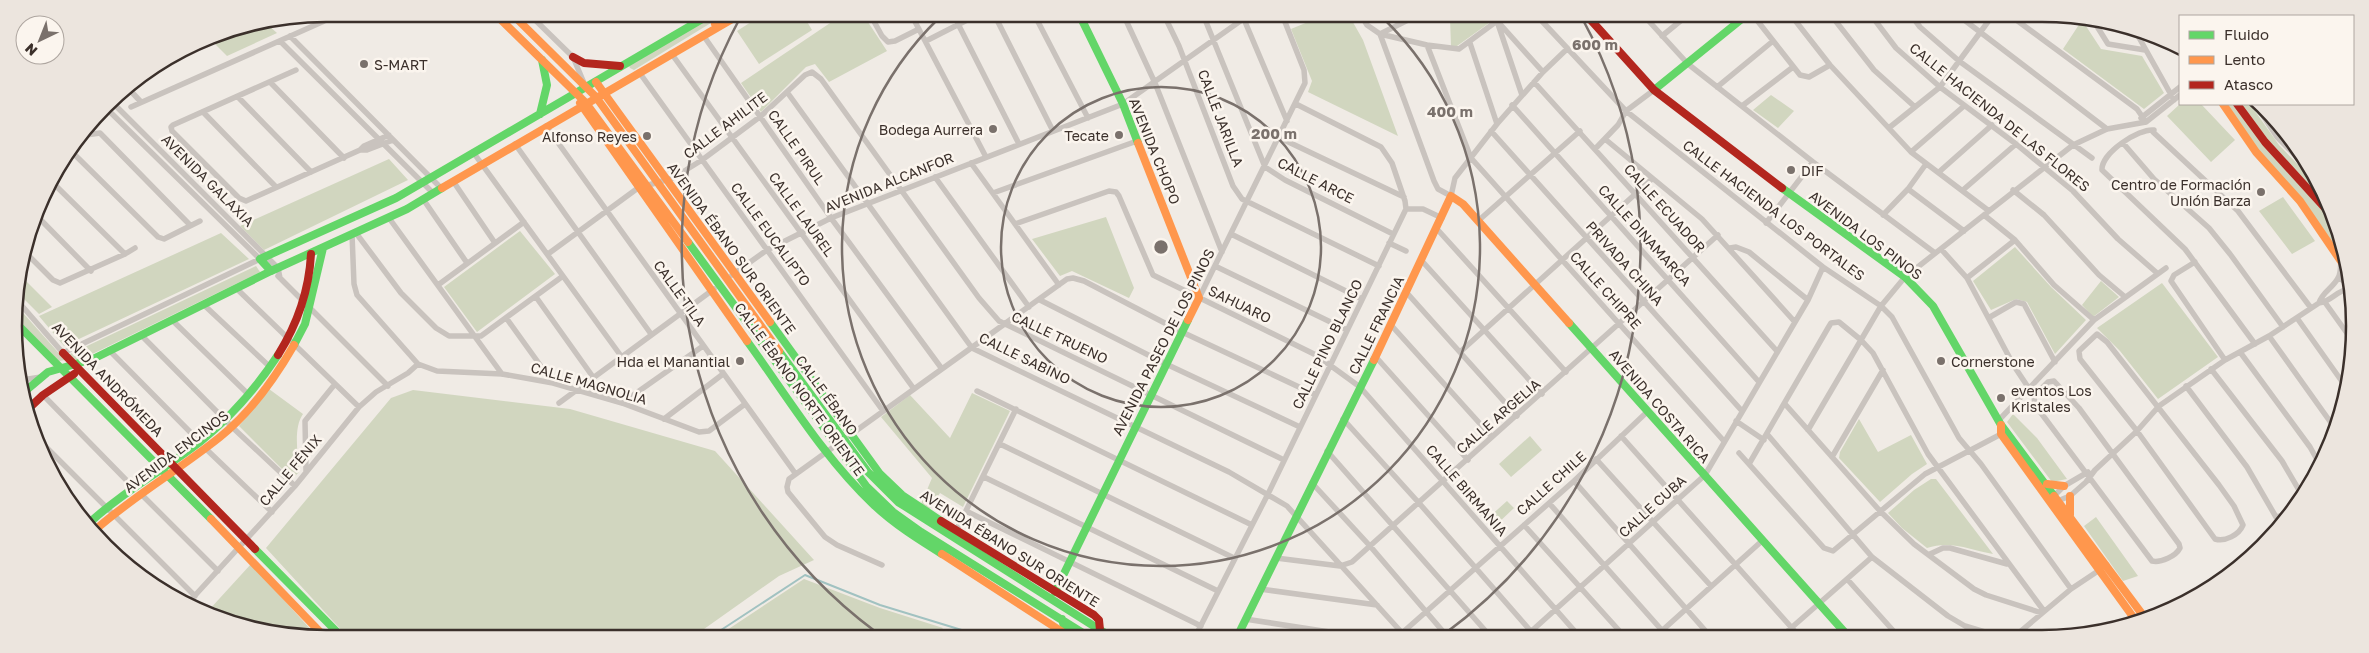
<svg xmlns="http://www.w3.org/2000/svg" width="2369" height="653" font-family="'Golos Text',sans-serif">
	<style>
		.green { fill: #d1d6bf }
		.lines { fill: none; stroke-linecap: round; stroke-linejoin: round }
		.stream { stroke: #a1c2c1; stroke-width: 2 }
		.street { stroke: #c9c3be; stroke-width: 5.5 }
		.fast { stroke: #63d668; stroke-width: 8 }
		.slow { stroke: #ff974d; stroke-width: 8 }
		.jam { stroke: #b3261e; stroke-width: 8 }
		.ring { fill: none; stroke: #7a716c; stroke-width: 2.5 }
		.poi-dot { fill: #7a716c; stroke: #fbf5ee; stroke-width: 2 }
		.labels { text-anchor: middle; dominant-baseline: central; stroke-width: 5; stroke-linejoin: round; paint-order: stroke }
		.poi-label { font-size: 14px; fill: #3b302b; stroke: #fbf5ee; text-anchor: end }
		.street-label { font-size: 14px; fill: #3b302b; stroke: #fbf5ee }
		.rim { fill: none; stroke: #3b302b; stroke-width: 2.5 }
		.centre { fill: #7a716c; stroke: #fbf5ee; stroke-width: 2.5 }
		.ring-label { font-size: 15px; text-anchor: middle; font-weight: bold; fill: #7a716c; stroke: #fbf5ee; stroke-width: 5; stroke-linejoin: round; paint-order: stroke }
	</style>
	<rect width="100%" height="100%" fill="#f0ebe5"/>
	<path class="green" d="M714,15h10l-90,55 -4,-2 -1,-2z
		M762,15h41l9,15 -53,34 -22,-33z
		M842,15l22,1 23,35 -58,31 -14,-18 -9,3 -45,45 -20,-29z
		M1320,17h30l13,23 35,96 -90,-44 4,-11 -21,-52z
		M1450,18h46l-39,28h-6z
		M2082,20l19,29 41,7 22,37 -20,16 -81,-60z
		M268,25l9,8 -50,23 -19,-19z
		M1771,95l23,16 -16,17 -25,-18z
		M2180,104h21l34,36 -24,22 -44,-46z
		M2227,104h6l37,49 55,59 18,38h-7l-78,-101z
		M2239,104h11l29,41 35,36 10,23 -57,-62z
		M389,159l19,21 -144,70 -24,-24z
		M2283,197l32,44 -23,13 -33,-43z
		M1106,217l28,71 -5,10 -57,-27 -12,5 -28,-37z
		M520,231l35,43 -78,58 -33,-45z
		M221,233l28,26 -185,87 -25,-30z
		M2015,247l36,40 35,33 -31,34 -28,-52 -11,-3 -25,11 -18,-29z
		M256,266l4,6 -184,90 -8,-7z
		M22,277l30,30 -13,7 -21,-21z
		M2101,281l18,16 -26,20 -11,-12z
		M2162,283l56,74 -60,42 -38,-48 -23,-23z
		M15,304l50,56 -6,1 -43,-43z
		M269,389l34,25c-10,14 -5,40 -4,58l-7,7 -53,-53z
		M413,390l157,19 145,42 99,109 -35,16 -82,58 -353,-1 -78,-85 125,-150z
		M972,393l38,18 -47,96 -23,-14 -10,16 -9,-5 11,-26 -51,-61 29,-22 40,43z
		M2013,414l24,24 30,41 -15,3 -45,-60z
		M1859,419l19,33 33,-17 16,29 -15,10 -32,28 -41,-44 1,-6z
		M1530,436l12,14 -31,27 -12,-13z
		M1931,479h5l57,75c-22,-4 -43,-14 -66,-6l-25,-20 -14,-15 26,-23z
		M1507,501l7,7 -19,18 -7,-8z
		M2096,517l42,59 -15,5 -39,-55z
		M251,564l63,69h-48l-57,-23z
		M804,579l76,29 63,20 -6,7 -216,-1z"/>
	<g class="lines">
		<path class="stream" d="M715,634l90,-59 75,30 98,30"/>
		<path class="street" d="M529,14l44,43 11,26
			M871,16l11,20 6,6 7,-1 24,-12
			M912,16l74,141
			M954,16l65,128
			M995,16l58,115
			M1035,16l53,102
			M1124,16l31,67 67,169
			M1165,17l14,29 54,140 9,13 137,67
			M1204,17l61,150 20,13 108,54
			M1243,17l44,104
			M1362,17l5,8 13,9 54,147 4,8 13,7 4,-18 42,-54 46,-52 24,-23
			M1539,18l87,93 197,156 58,39 11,11 67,121 22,26 90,125
			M1646,18l42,46 125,98 122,91
			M1756,19l44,56 9,2 21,-12
			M1794,19l36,46 81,87 78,59
			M1834,19l40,51 41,37
			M1874,19l22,29 44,39 76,57 57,47 45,48 39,34
			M1914,19l6,8 39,34 133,97
			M1963,19l144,110
			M2015,19l122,90 9,13
			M2093,20l15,24 37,6
			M1497,21l25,74
			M1500,24l43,48
			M1380,34l47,11 32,4 42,-31
			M1380,34l34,-17
			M2137,34l37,66
			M703,35l128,183 111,151
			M290,36l151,152
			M1662,36l22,-18
			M280,41l153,152
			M926,41l49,-25
			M1470,43l27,81
			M1427,45l44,113 252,282
			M671,53l243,336
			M296,70l-123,55 -2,2 1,4 67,67 7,3 114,-51h7l26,-10
			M639,72l244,339
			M270,82l74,76
			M1534,82l242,268
			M127,87l14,15
			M1717,87l56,-46
			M787,92l185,256 257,124 58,34 117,129
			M238,97l73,75
			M112,102l166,166 2,10
			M1512,105l247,277
			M1742,106l51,-39
			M131,107l209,-93
			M2258,108l19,29 32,32
			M204,113l72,74
			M2141,118l39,-31
			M546,126l249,347
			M1890,127l50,-40 50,-68
			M1491,131l251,280
			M86,135l14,-2 90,92
			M1280,138l124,59
			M1605,139l97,80 92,102
			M2123,143l31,36 55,49 21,26 53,73
			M515,144l136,190
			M1595,149l23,-24 8,-14 28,-21
			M360,150l4,-4 25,-11
			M473,152l148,204
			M1911,152l53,-46
			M73,153l85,84 6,2 36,-18
			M971,163l88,122
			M1939,172l53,-47
			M935,177l94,130
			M51,181l74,73
			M453,181l42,62
			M1908,189l56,42
			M1963,190l53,-46
			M2013,190l31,25 55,60 25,21
			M993,193l144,-52
			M423,199l44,64
			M1406,209h17l19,9
			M1883,215l25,-26 18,-25
			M1984,215l31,25 39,45 40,35
			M38,217l53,54
			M389,218l113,156
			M1478,221l102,-90
			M1766,223l47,-61
			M1015,224l94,-33 7,1 3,4 34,79 163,80 44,32 219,249
			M1437,229l129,143
			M356,233l45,60 35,35 13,8h32l82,-60
			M352,234l2,50 3,11 61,69 19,7 65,3 51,9 69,20 77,29 10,-1 36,-27
			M1231,234l131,65
			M1389,243l17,8
			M1730,248l6,-1 13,5 59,48
			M1941,249l26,29 47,88 14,21
			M548,254l90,-66 35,-10 29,-18 59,-44 44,-41 7,-3 9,7 158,219 20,23 285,139
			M28,255l25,25 7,3 65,-29 10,-6
			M1422,261l120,133
			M2195,262l-21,13 -3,6 54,79
			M1215,266l132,64
			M732,275l35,-25 64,-32 292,-114 123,-87
			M278,276l110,110
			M1967,278l48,-38
			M2339,278l6,4 3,7
			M438,285l86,-63
			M237,289l122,118
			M1407,293l110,123
			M536,297l57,80
			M1199,298l106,-215 -1,-13 -21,-53
			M16,299l47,54 197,-94 -153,-150
			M1040,300l126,64 134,63
			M2324,301l25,35
			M2319,303c3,-11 14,-15 19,-25 5,-8 0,-19 6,-26
			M204,305l65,61
			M1990,317l26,-15 8,2 31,58
			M2297,318l51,72
			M507,319l46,64
			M172,320l77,75
			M1391,325l101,112
			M2097,334l10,8 112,143 15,21 9,19c-4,10 -18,17 -28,14l-78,-108 -57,-72 -1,-8z
			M141,335l91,92 63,59
			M2269,336l65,91
			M2255,344l-70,-95 -83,-79c-1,-17 37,-42 52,-40l-1,2 85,79 73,97
			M109,350l91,92
			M1460,352l192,-173
			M2240,352l70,95 10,18
			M1375,356l93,104
			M2211,369l71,92 21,36
			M22,380l19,-3
			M2054,381l25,27 100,136 1,4c-4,8 -19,15 -28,13l-117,-156 -1,-9 14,-14z
			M2186,386l61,81 29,50 14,-3
			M977,391l275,134
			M43,395l91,93
			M559,403l155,-114
			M622,403l81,-57
			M1785,404l95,107 34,33 60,45 12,6 56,18
			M664,419l59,-45
			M1343,419l76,84 116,133
			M1999,420l95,-100 72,-52
			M1736,421l28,19
			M1808,430l73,-124 24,-29 168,-132 34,-16 39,-7 34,-27
			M1767,434l105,123 76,59 17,10 33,10
			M1621,436l178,200
			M42,443l153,153
			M1000,444l234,114
			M205,448l67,64
			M1327,451l163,185
			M1739,453l85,95 9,3 92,-77 80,-42
			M1832,457l51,-87
			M1596,459l115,127
			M1749,464l79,-136 3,-5 8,-1 22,18 12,13 55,101 116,157
			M306,471l-1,-50 30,-37
			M984,477l234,114
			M1574,481l136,155
			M1312,483l58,63 76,89
			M141,494l77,77
			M2052,498l12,-12 24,-14
			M2055,502l15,-6 16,-14 9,-12 42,-39 22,-25 66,-46 44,-24 50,-33c12,-1 18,-13 30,-14
			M1549,503l118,133
			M966,511l235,115
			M1524,525l100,111
			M956,531l60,-122
			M1930,554l13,-6h7l57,16
			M1276,558l64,8 12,-4 366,-327
			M882,565l-45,-20 -12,-8 -37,-45 -1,-5 2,-8 278,-200 6,-1 11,3 98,51 134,63
			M1847,579l51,57
			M1260,589l117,16
			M189,602l106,-116 64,-79 17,-15 32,-19 10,-9
			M1245,619l104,16
			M1402,633l172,-152 74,-70
			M1196,635l72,-141 138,-285 -1,-8 -13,-38 -11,-16 -85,-43
			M1526,636l179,-161 103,-175 15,-33
			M1656,636l107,-96
			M1782,636l90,-79
			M2015,636l56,-47 36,-24"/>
		<path class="fast" d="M1080,16l43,88 15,39
			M1654,90l89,-72
			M540,114l7,-29 -5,-25
			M1782,188l123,89 28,29 68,119 53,71
			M688,242l179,245 26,25 28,20 165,103
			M271,271l-11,-12 136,-61 313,-183
			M770,322l110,152 22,21 39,26
			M16,323l195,196
			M1569,323l279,313
			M747,341c40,55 77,117 127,164 20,19 44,34 68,49
			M294,345l11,-21 18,-76
			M779,351l89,121 30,30 210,133
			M23,393l25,-21 45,-13 178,-88 136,-62 35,-21
			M87,525c35,-33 77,-55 114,-84 30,-24 56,-54 77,-86
			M255,549l83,84
			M1055,592l133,-272
			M1062,619l4,15
			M1238,635l136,-275"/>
		<path class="slow" d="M495,14l91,89 102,139
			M512,14l84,83 183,254
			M715,24l12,-9
			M596,82l174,240
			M580,103l167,238
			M2223,104l33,48 44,49 49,72
			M1138,143l61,155 -11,22
			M442,188l297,-173
			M1374,360l77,-164 12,8 106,119
			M2001,425v9l135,187
			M2047,484l17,2
			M2054,496l91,122
			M2070,496v19
			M211,519l110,114
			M94,531c39,-35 85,-61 126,-94 30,-24 55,-59 74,-92
			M942,554l125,81"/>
		<path class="jam" d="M1589,18l65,72 128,98
			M573,57l11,6 36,3
			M2237,104l28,38 61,67
			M63,353l192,196
			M278,355c20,-32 31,-64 33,-101
			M26,411l17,-16 31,-21
			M941,521l153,94 5,5 1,10"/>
	</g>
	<g class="ring">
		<circle cx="1161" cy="247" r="160"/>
		<path d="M1383 18A319 319 0 1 1 939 18"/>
		<path d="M876 632A479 479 0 0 1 740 18M1582 18A479 479 0 0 1 1443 635"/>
	</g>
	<g class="poi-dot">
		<circle cx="364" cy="64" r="5"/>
		<circle cx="993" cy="129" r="5"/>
		<circle cx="1119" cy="135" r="5"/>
		<circle cx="647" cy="136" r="5"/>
		<circle cx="1791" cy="170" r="5"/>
		<circle cx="2261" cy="192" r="5"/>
		<circle cx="740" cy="361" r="5"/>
		<circle cx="1941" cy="361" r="5"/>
		<circle cx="2001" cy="398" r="5"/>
	</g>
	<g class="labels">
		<g class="poi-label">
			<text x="374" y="64" text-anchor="start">S-MART</text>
			<text x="983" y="129">Bodega Aurrera</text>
			<text x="1109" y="135">Tecate</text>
			<text x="637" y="136">Alfonso Reyes</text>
			<text x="1801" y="170" text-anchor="start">DIF</text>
			<text x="2251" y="184">Centro de Formación<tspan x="2251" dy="16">Unión Barza</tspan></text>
			<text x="730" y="361">Hda el Manantial</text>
			<text x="1951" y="361" text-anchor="start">Cornerstone</text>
			<text x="2011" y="390" text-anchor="start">eventos Los<tspan x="2011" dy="16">Kristales</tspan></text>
		</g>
		<g class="street-label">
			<text transform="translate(2000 117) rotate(39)">CALLE HACIENDA DE LAS FLORES</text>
			<text transform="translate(1221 118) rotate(69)">CALLE JARILLA</text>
			<text transform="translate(725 125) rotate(-37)">CALLE AHILITE</text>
			<text transform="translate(797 147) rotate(55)">CALLE PIRUL</text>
			<text transform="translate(1155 151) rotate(68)">AVENIDA CHOPO</text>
			<text transform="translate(208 180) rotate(45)">AVENIDA GALAXIA</text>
			<text transform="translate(1316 180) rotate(27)">CALLE ARCE</text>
			<text transform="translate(889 182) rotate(-22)">AVENIDA ALCANFOR</text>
			<text transform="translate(1665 208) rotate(48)">CALLE ECUADOR</text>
			<text transform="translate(1774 210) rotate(37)">CALLE HACIENDA LOS PORTALES</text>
			<text transform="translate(802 214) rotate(54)">CALLE LAUREL</text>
			<text transform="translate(771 234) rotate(54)">CALLE EUCALIPTO</text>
			<text transform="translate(1645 235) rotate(48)">CALLE DINAMARCA</text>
			<text transform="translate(1866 235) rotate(37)">AVENIDA LOS PINOS</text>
			<text transform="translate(732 248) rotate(54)">AVENIDA ÉBANO SUR ORIENTE</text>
			<text transform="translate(1625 263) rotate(48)">PRIVADA CHINA</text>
			<text transform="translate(1606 290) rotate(48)">CALLE CHIPRE</text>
			<text transform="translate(680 293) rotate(54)">CALLE TILA</text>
			<text transform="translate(1240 304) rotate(26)">SAHUARO</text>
			<text transform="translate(1376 325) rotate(-64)">CALLE FRANCIA</text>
			<text transform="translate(1060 337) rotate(25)">CALLE TRUENO</text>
			<text transform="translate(1163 342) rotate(-63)">AVENIDA PASEO DE LOS PINOS</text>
			<text transform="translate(1327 344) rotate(-64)">CALLE PINO BLANCO</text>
			<text transform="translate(1025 358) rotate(26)">CALLE SABINO</text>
			<text transform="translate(108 379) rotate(46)">AVENIDA ANDRÓMEDA</text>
			<text transform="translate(589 383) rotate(16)">CALLE MAGNOLIA</text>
			<text transform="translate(800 389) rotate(54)">CALLE ÉBANO NORTE ORIENTE</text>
			<text transform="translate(827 395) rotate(54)">CALLE ÉBANO</text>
			<text transform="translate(1660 406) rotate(49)">AVENIDA COSTA RICA</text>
			<text transform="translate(1498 416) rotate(-41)">CALLE ARGELIA</text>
			<text transform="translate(176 451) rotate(-37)">AVENIDA ENCINOS</text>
			<text transform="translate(290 470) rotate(-50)">CALLE FÉNIX</text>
			<text transform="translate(1551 483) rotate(-42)">CALLE CHILE</text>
			<text transform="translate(1467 490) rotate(49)">CALLE BIRMANIA</text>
			<text transform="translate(1652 506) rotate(-42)">CALLE CUBA</text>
			<text transform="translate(1010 548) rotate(32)">AVENIDA ÉBANO SUR ORIENTE</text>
		</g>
	</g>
	<path d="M0 0H2369V653H0ZM326 22H2042A304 304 0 0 1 2346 326V326A304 304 0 0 1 2042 630H326A304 304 0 0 1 22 326V326A304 304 0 0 1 326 22Z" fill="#ece5de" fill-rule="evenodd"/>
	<path class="rim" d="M326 22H2042A304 304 0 0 1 2346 326V326A304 304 0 0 1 2042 630H326A304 304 0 0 1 22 326V326A304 304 0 0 1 326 22Z"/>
	<circle cx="1161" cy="247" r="8" class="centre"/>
	<g class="ring-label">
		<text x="1595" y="50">600 m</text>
		<text x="1450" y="117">400 m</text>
		<text x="1274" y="139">200 m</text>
	</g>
	<rect x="2179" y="15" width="175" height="90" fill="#fbf5ee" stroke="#aea6a0"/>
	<rect x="2189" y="31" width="25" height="8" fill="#63d668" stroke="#aea6a0"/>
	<text x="2224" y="40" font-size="15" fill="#3b302b">Fluido</text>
	<rect x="2189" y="56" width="25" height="8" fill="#ff974d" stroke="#aea6a0"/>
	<text x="2224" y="65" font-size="15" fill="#3b302b">Lento</text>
	<rect x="2189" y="81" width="25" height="8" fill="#b3261e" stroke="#aea6a0"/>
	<text x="2224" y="90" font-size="15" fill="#3b302b">Atasco</text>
	<g transform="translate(40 40) rotate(223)"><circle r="24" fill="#fbf5ee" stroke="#aea6a0"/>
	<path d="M0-4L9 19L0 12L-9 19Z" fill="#7a716c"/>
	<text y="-8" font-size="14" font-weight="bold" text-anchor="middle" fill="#3b302b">N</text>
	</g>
</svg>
